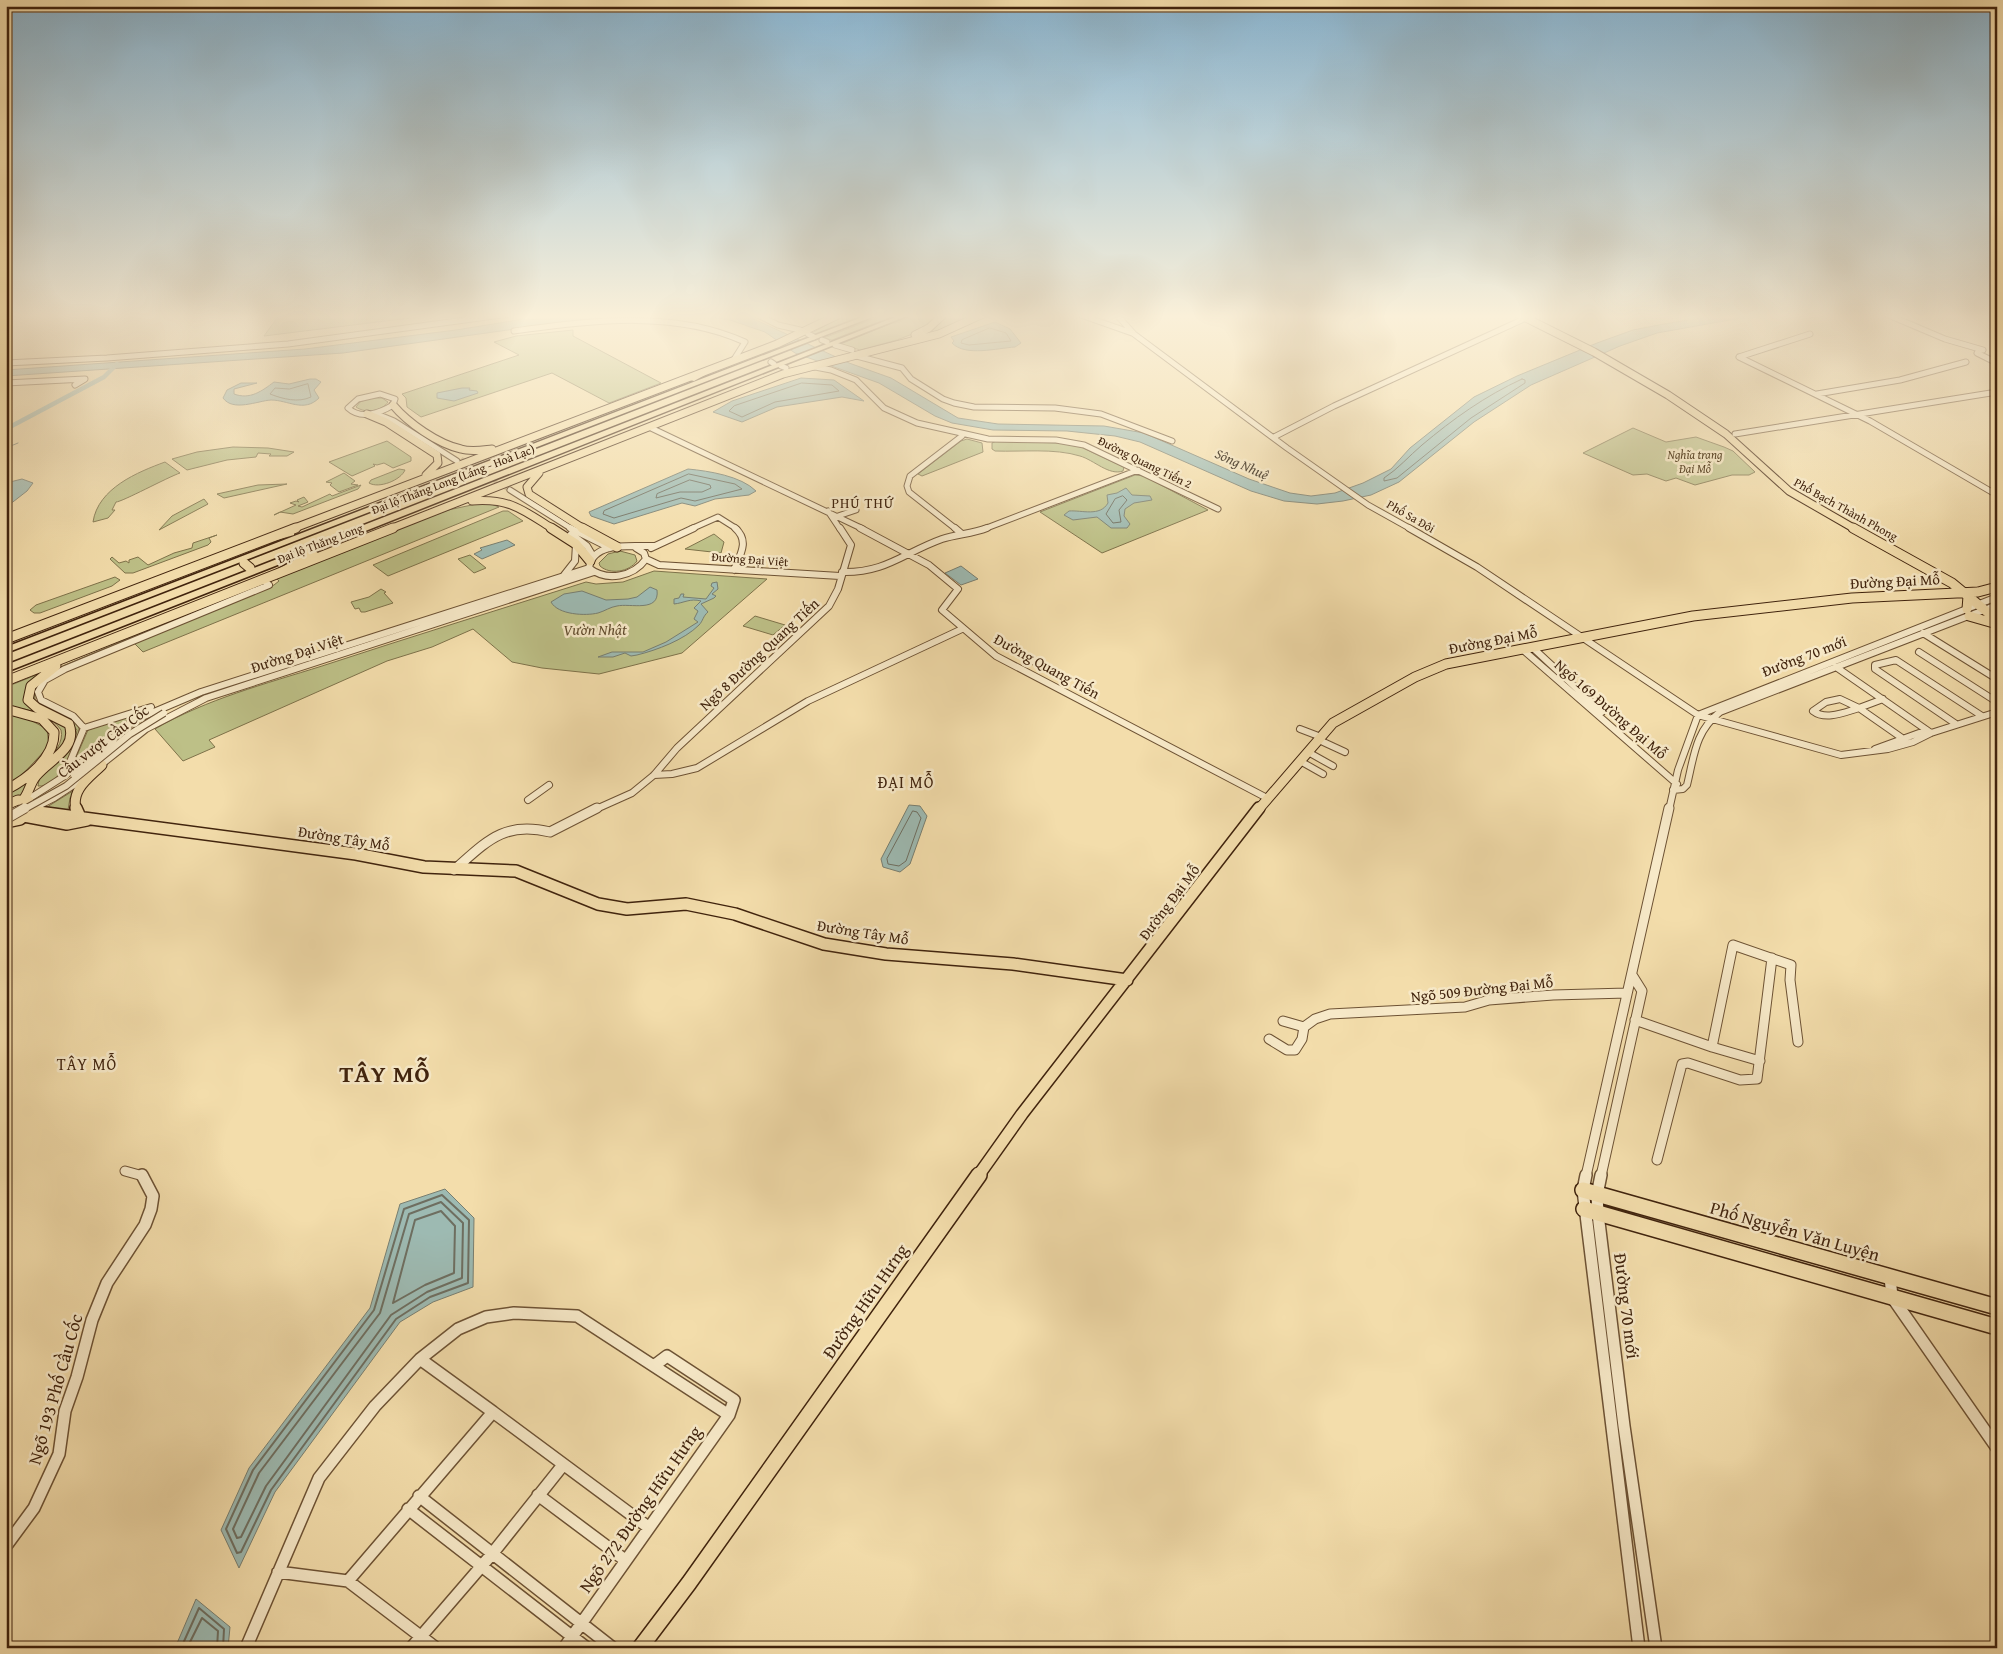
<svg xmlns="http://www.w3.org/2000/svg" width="2003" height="1654" font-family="'Gentium Book Plus',serif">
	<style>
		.green { fill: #bdc087; stroke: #7e724a }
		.water { fill: #9dbab2; stroke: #787e70 }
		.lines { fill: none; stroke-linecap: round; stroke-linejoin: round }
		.shore-far1 { stroke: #6e6e60; stroke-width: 1 }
		.shore { stroke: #6e6e60; stroke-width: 2 }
		.stream { stroke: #787e70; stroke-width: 1 }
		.canal { stroke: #9dbab2; stroke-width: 4.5 }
		.minor-tunnel { stroke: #cfb88b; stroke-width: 5; stroke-dasharray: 5 2.5; stroke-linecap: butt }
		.minor-far3-casing { stroke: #6d5234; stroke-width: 7 }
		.minor-far2-casing { stroke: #6d5234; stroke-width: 8 }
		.minor-far1-casing { stroke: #6d5234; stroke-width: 11 }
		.minor-casing { stroke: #6d5234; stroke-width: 14 }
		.major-far3-casing { stroke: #40230d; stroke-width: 9 }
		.major-far2-casing { stroke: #40230d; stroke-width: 11 }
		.major-far1-casing { stroke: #40230d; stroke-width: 14 }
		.major-casing { stroke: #40230d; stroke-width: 18 }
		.highway-casing { stroke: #40230d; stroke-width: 3 }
		.minor-far3 { stroke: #f7e9c8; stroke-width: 5 }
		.minor-far2 { stroke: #f7e9c8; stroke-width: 6 }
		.minor-far1 { stroke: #f7e9c8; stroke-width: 9 }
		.minor { stroke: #f7e9c8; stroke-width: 11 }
		.major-far3 { stroke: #f3ddab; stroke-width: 7 }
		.major-far2 { stroke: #f3ddab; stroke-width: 9 }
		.major-far1 { stroke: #f3ddab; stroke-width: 11 }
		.major { stroke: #f3ddab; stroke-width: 15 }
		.highway { fill: #f3ddab; fill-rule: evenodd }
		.minor-bridge-far1-casing { stroke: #6d5234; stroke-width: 8; stroke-linecap: butt }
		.minor-bridge-casing { stroke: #6d5234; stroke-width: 11; stroke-linecap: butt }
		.minor-bridge-far1 { stroke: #f7e9c8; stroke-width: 6 }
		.minor-bridge { stroke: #f7e9c8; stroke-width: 9 }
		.labels { text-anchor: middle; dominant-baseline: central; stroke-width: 5; stroke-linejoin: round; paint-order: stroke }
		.far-park-label { font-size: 12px; font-style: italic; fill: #5f4a2c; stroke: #f7e9c8 }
		.far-street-label { font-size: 12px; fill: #40230d; stroke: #f7e9c8 }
		.far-water-label { font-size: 14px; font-style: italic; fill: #5c503f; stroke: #f7e9c8 }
		.far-neighbourhood-label { font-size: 14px; letter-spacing: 1px; fill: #40230d; stroke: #f7e9c8 }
		.street-label { font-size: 15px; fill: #40230d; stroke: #f7e9c8 }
		.park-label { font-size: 15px; font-style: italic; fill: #5f4a2c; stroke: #f7e9c8 }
		.neighbourhood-label { font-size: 16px; letter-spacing: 1px; fill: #40230d; stroke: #f7e9c8 }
		.near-street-label { font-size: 18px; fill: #40230d; stroke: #f7e9c8 }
		.near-district-label { font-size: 24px; font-weight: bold; letter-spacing: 1px; fill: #40230d; stroke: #f7e9c8 }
	</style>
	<rect width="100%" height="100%" fill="#f3ddab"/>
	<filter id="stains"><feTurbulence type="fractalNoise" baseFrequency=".004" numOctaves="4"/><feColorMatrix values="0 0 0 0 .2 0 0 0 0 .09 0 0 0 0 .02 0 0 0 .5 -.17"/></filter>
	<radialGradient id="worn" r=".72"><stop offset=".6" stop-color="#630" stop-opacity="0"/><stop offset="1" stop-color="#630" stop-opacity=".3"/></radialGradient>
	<path class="green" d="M280,314h162l-178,22z
		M846,314h26l-54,21 -6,-2z
		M886,314h13l-67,26 -8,-2z
		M913,314h28l-21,17 -23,9 -37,10 -19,-6z
		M947,314h33l-21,12 -52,14 26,-12z
		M573,330v6l88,47 -52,20 -57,-30 -131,44 -14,-10 -1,-9 -4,-4 117,-39 -25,-13 22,-6z
		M370,398h12l6,4c-6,9 -22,12 -32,5l4,-5z
		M1633,428l33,14 30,-5 28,10 9,4 22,21 -6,3h-17l-37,10 -19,-7 -10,3 -19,-7 -14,1 -50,-22z
		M967,439l15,4 1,9 -61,24 -4,-2 43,-33z
		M387,441l24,16v4l-18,7 -9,-5 -7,2 -4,-1 2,2 -23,10 -23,-14z
		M996,441l63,2 22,4 43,20 -1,4c-14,5 -29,-11 -43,-15 -26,-8 -58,-4 -85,-5l-3,-2v-6z
		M233,447l35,1 26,4 -7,4h-18l2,-2 -13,-1 -2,4 -29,3 -40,10 -15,-11 25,-7z
		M165,462l15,11c-12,4 -58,29 -64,29l-4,8h3l-7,8 -15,4c5,-34 45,-50 72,-60z
		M399,469l6,1c-4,10 -26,19 -36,13l2,-3z
		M344,473l11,8 -4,3 7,1 -19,7 -9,-7 2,-2 -6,-1z
		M1135,475l9,1 64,34 -106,43 -62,-41z
		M287,484l-63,14 -7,-4 41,-9z
		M361,485l-3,4 -65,25 -13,-2 -6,3 22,-10 -6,-2 6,-2 3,1 -2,-2 7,-3 4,5 -10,4 4,1 28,-13 2,2z
		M204,499l4,5 -49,26 13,-14z
		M486,502l13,5 -356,145 -9,-9 140,-58 5,-4 -4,-4 173,-67z
		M503,511h5l15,10 -135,55 -15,-11z
		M714,534l10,8 -3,11 -36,-4z
		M217,535l-8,3 2,4 -3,3 -75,28h-8l-15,-14 2,-2 7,6 7,-2 3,2v-3l9,-3 10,8 26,-12 18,-5 1,-5z
		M620,551l15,4 2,6c-8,11 -27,14 -37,5l-1,-3 9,-9z
		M470,555l16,13 -12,5 -16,-14z
		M654,571l113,8 -85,74 -83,21 -57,-6 -30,-6 -39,-33 -41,18 -45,14 -178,79 6,7 -32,14 -28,-32c52,-30 110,-45 167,-63 88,-29 176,-56 264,-84l10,2 27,-2z
		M115,577l5,3 -8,6 -72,27h-6l-4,-3 6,-5z
		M261,583l1,3 -201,83 -16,8 -10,11v12c11,11 31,10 41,21 13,15 -18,68 -38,65 1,-21 37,-30 39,-56l-9,-11 -36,-18 -2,-9 11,-14 12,-8z
		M381,589l5,3 -2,1 9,10 -28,9h-4l-2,-4 -4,1 -4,-7 18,-5z
		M755,616l30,9 -12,10 -30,-9z
		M41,673c-41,37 9,36 23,53 4,4 3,9 3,15l-42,54 -19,6v-9c17,-13 61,-38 55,-62 -11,-16 -36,-22 -55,-24v-19z
		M6,713l15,2 26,14 2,17 -29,31 -14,7z
		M133,715l-55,47h-4l14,-32z
		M76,789l-6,9 -2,12 -21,-3z"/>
	<path class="water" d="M580,314h163l106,49 42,15 67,40 40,6 106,2 40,7 105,46 41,14 21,3 24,-3 28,-10 28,-14 19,-21 64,-51 43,-21 80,-33 36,-13 31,-6 59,-10h40l-106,19 -37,13 -89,39 -57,37 -75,60 -28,13 -28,6 -26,3 -33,-3 -33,-10 -111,-49 -25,-6 -48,-5 -74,-1 -41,-7 -17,-7 -56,-33 -84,-30 -30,-21 -35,-12 -34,-6 -95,3 -258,36 -337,23v-6l299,-21 151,-19 62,-10 31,-1z
		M995,322l15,7 11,14 -6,4c-17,1 -50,10 -63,-4l2,-2 -3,-4z
		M801,378l33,2 30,21 -22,-4 -65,10 -35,15 -29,-10 19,-11z
		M310,379h6l5,3 -7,8 5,8c-15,15 -31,2 -48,2 -14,1 -38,12 -48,-2l4,-8 14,-7h16l-23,6v5c16,6 28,-3 40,-12l15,2z
		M462,388h8l-1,2 8,1 1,2 -24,8 -17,-3v-5z
		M688,469c21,2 53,7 68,22l-7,4 -34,4 -20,7 -13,-3 -68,21 -23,-8 -2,-4z
		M22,479l11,4 -6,8 -18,14 2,12 -5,10v-44z
		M1126,488l6,7 18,1 2,4 -18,3 -9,6 -1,7 6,8 -3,4h-16l-14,-11 -24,3 -9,-5 5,-4c13,-1 31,6 39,-8l-1,-8 10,-2z
		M507,540l8,5 -33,14 -8,-5 8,-4 -2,-2z
		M961,566l17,13 -17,6 -16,-12z
		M717,582l1,7 -6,5 4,2 -2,2 -13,6 7,8c-5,4 -5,9 -9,13 -15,15 -42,25 -62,30l-6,1 -6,-3 -12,4h-15l14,-5h31l23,-10 32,-20 -4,-3 4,-8 -4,-3 7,-7c-11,-3 -17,2 -27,3v-5l5,-1 2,-4h3l-1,3 23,2 8,-11 -3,-2 1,-3z
		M650,587l7,3c3,23 -27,13 -40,16 -7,1 -12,5 -19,7 -12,3 -40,2 -47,-11l13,-8 18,-3 24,9 22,-1 9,-2z
		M909,805l11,1 7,10 -17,48 -10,8 -17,-5 -2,-8z
		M445,1189l29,29 -1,69 -40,15 -33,20 -125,170 -36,76 -18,-38 28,-62 121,-160 30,-104z
		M196,1599l34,28 -2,21h-53z"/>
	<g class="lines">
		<path class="shore-far1" d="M990,328l16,5 5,8 -42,4 -8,-2 1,-3z
			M1522,379l3,1v3l-54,35 -74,60 -13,3v-3c14,-9 25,-22 38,-33 31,-26 63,-49 100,-66z
			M802,383l30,2 7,6 -64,11 -33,15 -13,-6 5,-5z
			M308,384l3,13c-13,6 -28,2 -41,-3l5,-6 14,1z
			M689,474l46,10 7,5 -47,12 -14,-3 -67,20 -11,-4 1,-3z
			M690,480l20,5 1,3 -9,4h-22l-24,6 1,-4z
			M1123,496l4,4 -8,10 2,12 -8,1 -7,-9 9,-15z
			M913,811l4,1 4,6 -15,43 -7,5 -11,-2 -1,-5z"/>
		<path class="shore" d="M442,1195l27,25 -1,63 -38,14 -34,22 -125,171 -30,62 -4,1 -11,-24 27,-59 121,-160 30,-101z
			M441,1202l22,21 -1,55 -35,14 -36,23 -125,171 -25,51 -4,1 -4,-9 26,-56 121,-160 29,-99z
			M441,1211l14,15 -1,47 -29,12 -32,18 22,-83z
			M181,1648l18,-40 25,21 -1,19
			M187,1648l15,-30 16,13 -1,17"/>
		<path class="stream" d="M6,448l12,-5"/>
		<path class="canal" d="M520,325l6,-11
			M6,429l98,-52 13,-13"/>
		<path class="minor-tunnel" d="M461,459l49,31"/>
		<g class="minor-far3-casing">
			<path id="minor-far3" d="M756,314l22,11 22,5
				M767,314h7
				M1078,314l54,19
				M1116,314l18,20 153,114 81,57 43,24
				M1886,314l59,25 38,11
				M1531,316l5,-2
				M514,331c77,-10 159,-22 231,11l-12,19
				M808,334l6,3
				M822,340l5,2
				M835,345l17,5
				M1977,353l20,10
				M853,355l49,13 9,11 32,20 11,4 20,4 81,1 46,6 71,27
				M1739,357l131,64 127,74
				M1739,357l71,-23
				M771,362l3,2
				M6,363l101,-5 181,-14 221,-30
				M781,366l5,2
				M810,366l21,4 25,10 28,28 33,15 71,16 68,1 28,5 134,64
				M6,383l79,-4 -10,6
				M380,394l15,5 -2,6c-13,8 -32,15 -45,3l10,-9z
				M1817,394l83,-14 66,-18
				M377,414l17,7 63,40
				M649,427l214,102
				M1735,434l262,-42
				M1274,437l60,-31 192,-88
				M510,490l62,39
				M828,511l12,18
				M838,516l18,-6
				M691,529l27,-12 19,12
				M956,529l-47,-37 -2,-6 3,-10 52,-40
				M984,529l154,-59"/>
		</g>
		<g class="minor-far2-casing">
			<path id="minor-far2" d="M570,528l40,20
				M860,528l69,37 29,24 -16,21 54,46 271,142
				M955,528l7,6
				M1409,528l68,39 221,148 143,40 47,-6 25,-7 18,-9
				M571,534l16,12 6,10
				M636,548l8,5 2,6c-13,18 -39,23 -57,9 4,-28 44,-21 65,-22
				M651,548l43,-20
				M646,559l13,6 181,11
				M734,570c6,-15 16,-29 1,-42
				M842,572c44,1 61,-19 100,-33 15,-5 30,-5 45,-11
				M564,575l11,-14 1,-17
				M1923,633l74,46
				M1002,644l42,23
				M1532,647l70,65
				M1522,649l155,135
				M1919,652l78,50
				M1836,667l95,66
				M1840,699l19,9c-14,4 -33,13 -46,3l13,-9z
				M1859,708l43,30
				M1859,708l24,-9
				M1956,724l-81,-55v-4l21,-5 86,56
				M84,728l67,-21
				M1300,729l21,8
				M1319,740l26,12
				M1875,749l44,-16h12l66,-21
				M1308,752l25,14
				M1300,761l23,13
				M97,768l49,-39 60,-31 388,-126
				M65,774l19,-46 -11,-12 -32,-16 -3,-8 7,-12 20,-11 204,-84 -7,-6
				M654,775l18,-1 25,-6 111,-67 154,-72
				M1673,790l10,-1 4,-4c7,-28 8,-54 33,-73l277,-107
				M27,800l36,-23 72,-57 66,-28 388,-124
				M528,800l21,-15
				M32,809l22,-11 32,-21
				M594,810l38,-17 22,-18 23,-27 152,-142 9,-17 13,-44 -11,-17
				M1669,810l9,-40 20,-55 299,-118"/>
		</g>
		<g class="minor-far1-casing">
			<path id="minor-far1" d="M454,870c33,-29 50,-49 96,-38l47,-24
				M1635,1020l77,27
				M1283,1021l21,6 11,-8 15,-5 135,-7 24,-7 64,-5 74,-2
				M1269,1039l18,11h8l7,-11 2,-12
				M1760,1061l-48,-14 21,-102 58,20 -1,15 8,62
				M1657,1160l25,-96 6,-1 52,17 17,-1 15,-121
				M125,1171l18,5
				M1586,1176l83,-368
				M1601,1176l41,-185 -10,-16"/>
		</g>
		<g class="minor-casing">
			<path id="minor" d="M1586,1175l-3,15 56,458
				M1601,1175l-4,20 1,19 26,212 32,222
				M1890,1277l2,20 105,151
				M493,1412l155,115
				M538,1495l87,65
				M419,1496l194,152
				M408,1509l179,139
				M6,1546l28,-38 25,-54 6,-43 12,-34 15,-57 15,-37 38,-58 6,-16 2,-13 -11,-21
				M278,1572l70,9 88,67
				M348,1581l145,-169 -73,-53
				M246,1648l73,-170 56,-72 45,-47 38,-30 28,-12 28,-4 63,3 152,99
				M411,1648l81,-94 71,-89
				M564,1648l165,-233 5,-15 -67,-44 -12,9"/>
		</g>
		<g class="major-far3-casing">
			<path id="major-far3" d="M1518,314l76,38 74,43 58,39 63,57 66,38
				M915,335l14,-7 15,-14
				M393,405c15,18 45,39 68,44 10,3 21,1 31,0
				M367,414l19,8 51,33 1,8 -12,12
				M539,473l-12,14 2,7 55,35
				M472,501c38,-3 51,9 81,28
				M292,529l485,-185 63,-30
				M390,529l393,-155 156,-40 44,-20"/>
		</g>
		<g class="major-far2-casing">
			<path id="major-far2" d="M551,528l25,16 14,17
				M582,528l35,19
				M1853,528l99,55 45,37
				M244,563l6,5
				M1967,609l1,-13
				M1969,616l28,8
				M6,639l290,-111
				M6,681l387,-153
				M6,709l36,10 12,13c1,26 -27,47 -48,58
				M23,800c6,-7 7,-17 13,-24 14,-17 42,-27 33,-52l-32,-16 -9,-8 3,-14 25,-20
				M6,805l12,-5 11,1
				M76,810c-5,-21 13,-32 26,-45
				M1258,810l75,-87 82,-46 31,-13 247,-48 159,-18 126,-6 19,-5"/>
		</g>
		<g class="major-far1-casing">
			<path id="major-far1" d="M76,808l4,9
				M31,811l325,43 68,13 92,4 82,33 29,5 59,-5 49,10 89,30 62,10 127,10 114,16
				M24,816l43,8 20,-4
				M6,822l14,-3 9,-7
				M978,1176l44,-62 237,-306"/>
		</g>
		<g class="major-casing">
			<path id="major" d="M1583,1190l414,117
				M1584,1209l413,118
				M640,1648l49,-65 290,-408"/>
		</g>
		<g class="highway-casing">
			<path id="highway" d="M870,314h10l-874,339v-6z
				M903,314h9l-597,237 3,2 -1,2 -40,21h-6l-1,-2 33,-19 -297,117v-7z
				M712,367l4,2 -2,1 -20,11 -7,-2z
				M291,530l3,1v4l-45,13 -4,-3z"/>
		</g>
		<use href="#minor-far3" class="minor-far3"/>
		<use href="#minor-far2" class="minor-far2"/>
		<use href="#minor-far1" class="minor-far1"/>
		<use href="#minor" class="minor"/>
		<use href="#major-far3" class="major-far3"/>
		<use href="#major-far2" class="major-far2"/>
		<use href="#major-far1" class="major-far1"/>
		<use href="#major" class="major"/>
		<use href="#highway" class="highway"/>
		<g class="minor-bridge-far1-casing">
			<path id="minor-bridge-far1" d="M74,775l39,-33
				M23,810l43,-24 64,-52 34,-21"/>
		</g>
		<g class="minor-bridge-casing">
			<path id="minor-bridge" d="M6,819l19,-11"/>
		</g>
		<use href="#minor-bridge-far1" class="minor-bridge-far1"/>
		<use href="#minor-bridge" class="minor-bridge"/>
	</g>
	<linearGradient id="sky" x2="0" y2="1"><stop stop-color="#8ab6d2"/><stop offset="0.58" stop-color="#faf0d9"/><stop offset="1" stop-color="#faf0d9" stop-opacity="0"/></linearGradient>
	<rect width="2003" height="546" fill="url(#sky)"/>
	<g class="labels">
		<g class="far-park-label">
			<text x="1695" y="454">Nghĩa trang<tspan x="1695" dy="14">Đại Mỗ</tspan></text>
		</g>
		<g class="far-street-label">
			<text transform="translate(1145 462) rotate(26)">Đường Quang Tiến 2</text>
			<text transform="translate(453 479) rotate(-21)">Đại lộ Thăng Long (Láng - Hoà Lạc)</text>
			<text transform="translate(1846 509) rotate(29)">Phố Bạch Thành Phong</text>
			<text transform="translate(1411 516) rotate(30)">Phố Sa Đôi</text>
			<text transform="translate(320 543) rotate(-21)">Đại lộ Thăng Long</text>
			<text transform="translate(750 559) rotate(4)">Đường Đại Việt</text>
		</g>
		<g class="far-water-label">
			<text transform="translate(1242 464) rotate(24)">Sông Nhuệ</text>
		</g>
		<g class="far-neighbourhood-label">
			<text x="863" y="503">PHÚ THỨ</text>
		</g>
		<g class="street-label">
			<text transform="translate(1895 581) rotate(-3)">Đường Đại Mỗ</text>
			<text transform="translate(1493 640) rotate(-11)">Đường Đại Mỗ</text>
			<text transform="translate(297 653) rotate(-18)">Đường Đại Việt</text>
			<text transform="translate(759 654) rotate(-43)">Ngõ 8 Đường Quang Tiến</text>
			<text transform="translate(1804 656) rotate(-21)">Đường 70 mới</text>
			<text transform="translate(1047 666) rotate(29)">Đường Quang Tiến</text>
			<text transform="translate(1611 709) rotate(41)">Ngõ 169 Đường Đại Mỗ</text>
			<text transform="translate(103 741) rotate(-37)">Cầu vượt Cầu Cốc</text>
			<text transform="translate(344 838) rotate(9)">Đường Tây Mỗ</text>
			<text transform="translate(1169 902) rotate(-53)">Đường Đại Mỗ</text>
			<text transform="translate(863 932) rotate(9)">Đường Tây Mỗ</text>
			<text transform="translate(1482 989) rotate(-6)">Ngõ 509 Đường Đại Mỗ</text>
		</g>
		<g class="park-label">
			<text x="595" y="629">Vườn Nhật</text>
		</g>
		<g class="neighbourhood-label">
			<text x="906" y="782">ĐẠI MỖ</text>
			<text x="87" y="1064">TÂY MỖ</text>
		</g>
		<g class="near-street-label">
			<text transform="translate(1795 1231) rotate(16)">Phố Nguyễn Văn Luyện</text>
			<text transform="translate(865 1301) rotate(-55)">Đường Hữu Hưng</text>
			<text transform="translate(1627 1306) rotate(83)">Đường 70 mới</text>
			<text transform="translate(55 1389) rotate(-74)">Ngõ 193 Phố Cầu Cốc</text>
			<text transform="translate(640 1509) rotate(-55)">Ngõ 272 Đường Hữu Hưng</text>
		</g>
		<g class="near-district-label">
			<text x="385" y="1073">TÂY MỖ</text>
		</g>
	</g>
	<rect width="2003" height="1654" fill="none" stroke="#f3ddab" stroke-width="25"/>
	<rect x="8" y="8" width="1988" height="1639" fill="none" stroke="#40230d" stroke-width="2.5"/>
	<rect x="12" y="12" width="1978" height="1629" fill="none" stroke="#40230d"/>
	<rect width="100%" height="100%" filter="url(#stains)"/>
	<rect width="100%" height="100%" fill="url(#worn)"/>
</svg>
